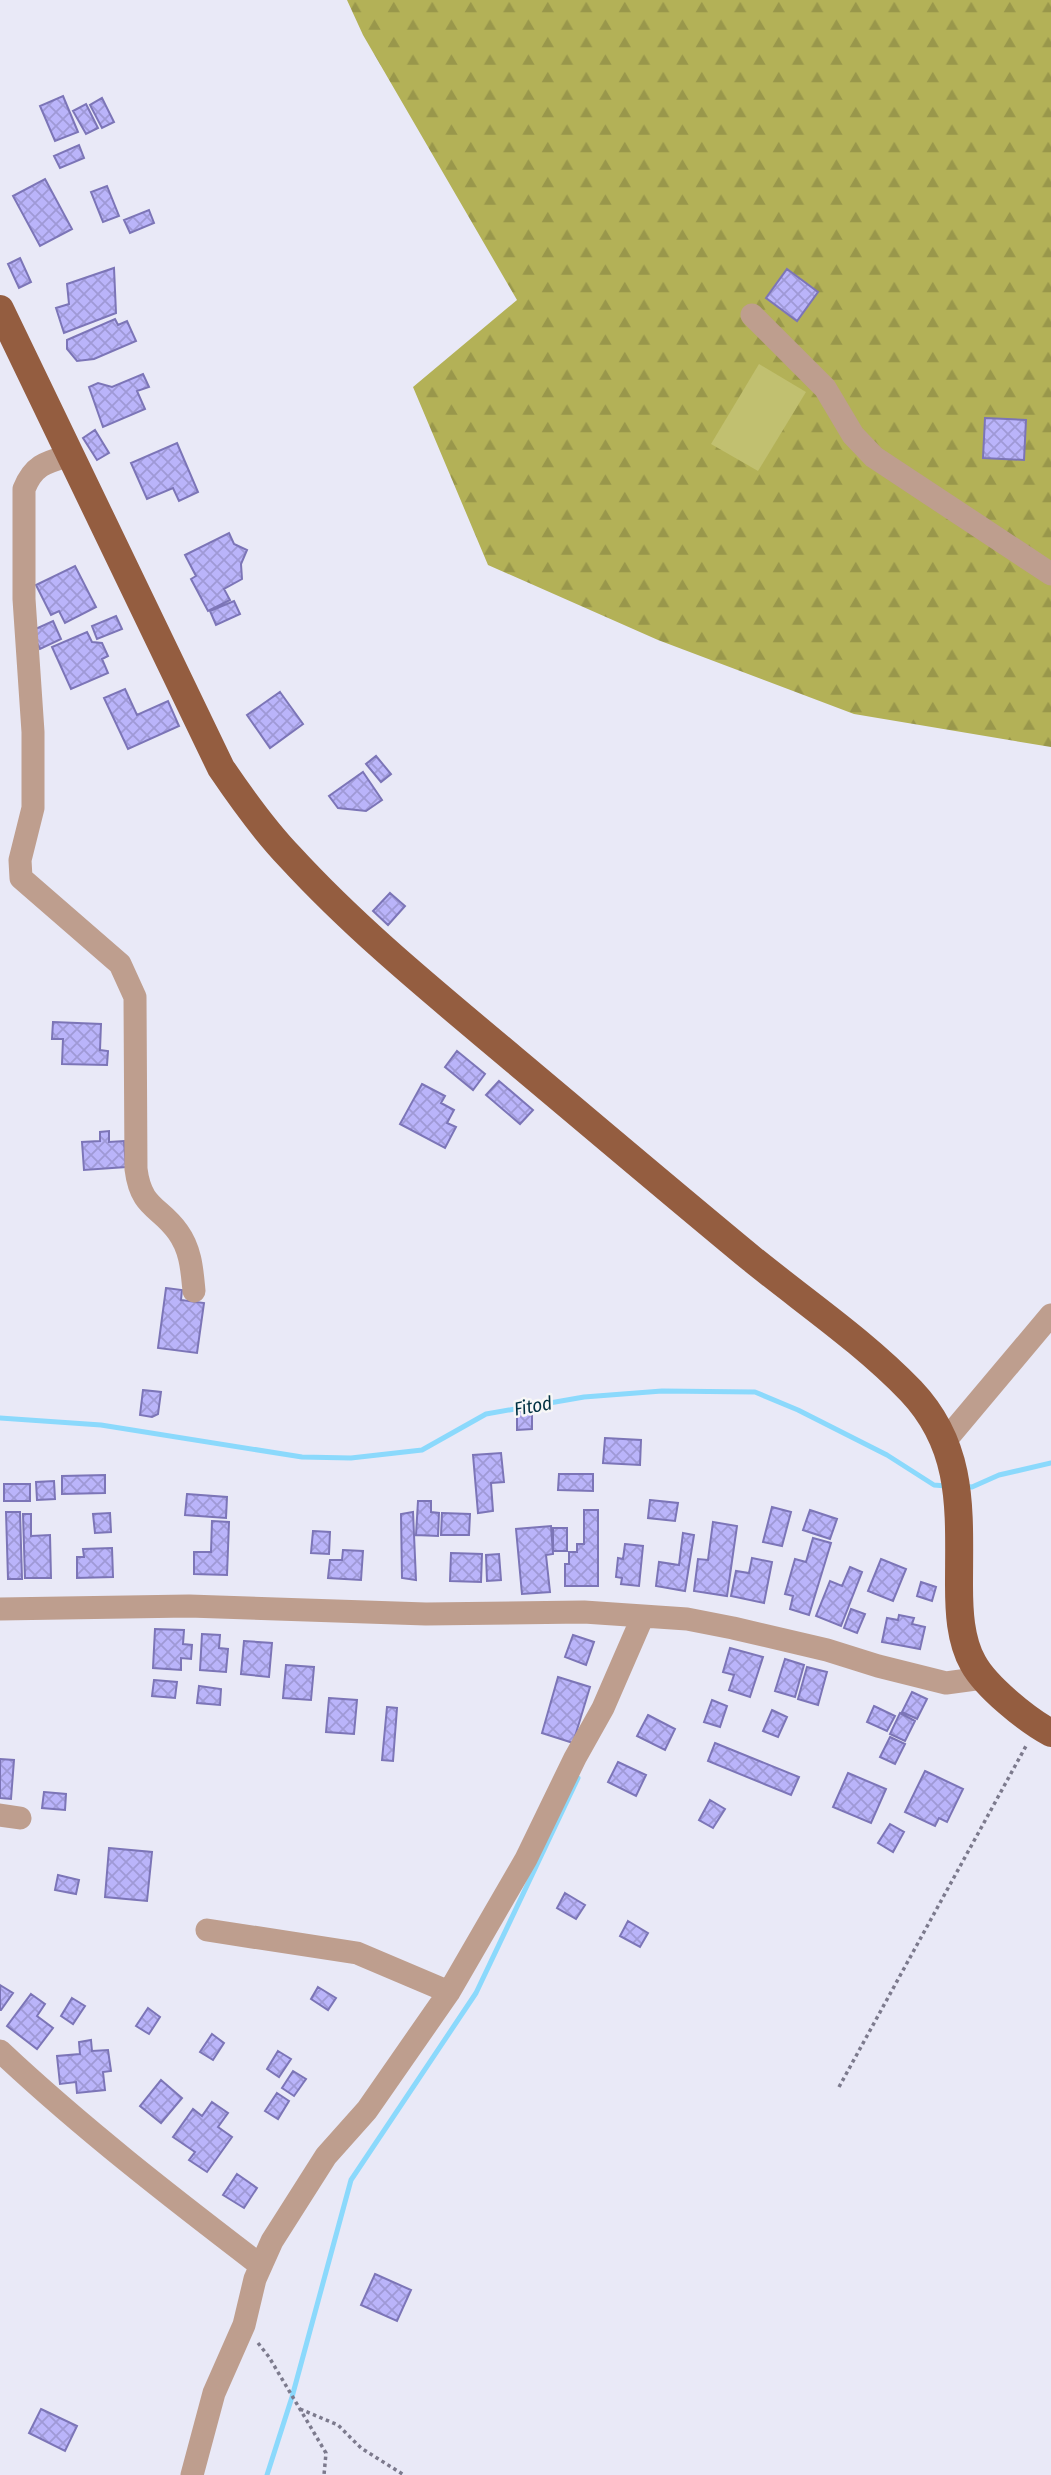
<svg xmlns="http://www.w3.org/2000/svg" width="1051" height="2475" font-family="'Fira Sans Condensed',sans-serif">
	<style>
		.forest { fill: url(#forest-firs) }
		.pitch { fill: #c1c070 }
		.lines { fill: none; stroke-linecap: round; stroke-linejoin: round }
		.stream { stroke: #8bd9fc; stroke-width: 5 }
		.building { fill: url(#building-cross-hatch); stroke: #7c75b7; stroke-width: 2 }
		.path { stroke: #7c7a8d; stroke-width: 3.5; stroke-dasharray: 3.5 3.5; stroke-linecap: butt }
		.minor { stroke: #be9e8e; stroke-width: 23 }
		.major { stroke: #945d40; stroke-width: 28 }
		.labels { text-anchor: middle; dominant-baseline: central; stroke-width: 5; stroke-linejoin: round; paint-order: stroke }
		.water-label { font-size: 19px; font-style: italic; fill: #003142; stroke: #f7f7f7 }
	</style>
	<defs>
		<pattern id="forest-firs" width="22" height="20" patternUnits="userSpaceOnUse" patternTransform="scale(1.75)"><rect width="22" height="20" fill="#b3b157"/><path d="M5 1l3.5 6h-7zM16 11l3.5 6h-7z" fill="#99974b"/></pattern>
		<pattern id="building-cross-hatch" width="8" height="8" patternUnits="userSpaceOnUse" patternTransform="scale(1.75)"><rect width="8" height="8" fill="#bab4fa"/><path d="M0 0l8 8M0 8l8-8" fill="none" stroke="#9f99d6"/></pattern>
	</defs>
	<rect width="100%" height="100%" fill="#e9e9f7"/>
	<path class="forest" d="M347,0h704v747l-197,-33 -196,-74 -170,-75 -75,-178 104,-87 -154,-265z"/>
	<path class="pitch" d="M759,364l47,28 -48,79 -47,-27z"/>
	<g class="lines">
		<path class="stream" d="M0,1418l101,7 201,32 49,1 71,-8 64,-36 98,-17 78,-6 93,1 43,18 89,45 47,30 12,1
			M963,1486l9,1 27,-12 52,-12
			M267,2475l25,-78 59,-217 125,-187 102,-215"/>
	</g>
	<path class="building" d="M63,96l15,36 -23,9 -15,-35z
		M102,98l12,24 -12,6 -12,-23z
		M86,104l12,24 -12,6 -13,-23z
		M79,145l5,13 -24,10 -6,-12z
		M45,179l27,50 -32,17 -27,-50z
		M107,186l12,30 -16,6 -12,-30z
		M149,210l5,13 -24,10 -6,-13z
		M20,258l11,24 -12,6 -11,-24z
		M114,268l2,45 -52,20 -8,-25 13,-4 -2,-20z
		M787,269l31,23 -21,29 -31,-23z
		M115,319l3,6 9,-4 9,20 -42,18 -17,2 -10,-12v-9z
		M143,374l6,13 -12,4 8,18 -42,18 -14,-40 9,-4 14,4z
		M985,418l41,2 -2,40 -41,-2z
		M95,430l14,23 -12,7 -14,-22z
		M177,443l21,49 -19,9 -6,-13 -26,11 -16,-36z
		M229,533l5,11 13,6 -6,14 1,15 -18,10 6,11 -22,11 -17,-32 5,-3 -11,-21z
		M75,566l21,41 -31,16 -6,-12 -8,4 -15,-30z
		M234,601l6,13 -24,11 -6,-14z
		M116,616l6,13 -25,10 -5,-13z
		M53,621l8,18 -21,10 -9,-18z
		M87,632l5,10 10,1 6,13 -6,3 6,14 -37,16 -19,-42z
		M125,689l12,26 31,-14 11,25 -51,23 -24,-51z
		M280,692l23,32 -33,24 -23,-33z
		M376,756l15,18 -10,8 -15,-18z
		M363,772l19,28 -16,11 -28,-3 -9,-12z
		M390,893l15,13 -17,19 -15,-14z
		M53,1022l48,2 -1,26 8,1 -1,14 -45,-1 1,-25h-11z
		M457,1051l28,23 -12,16 -28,-23z
		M499,1081l34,29 -13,14 -34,-29z
		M422,1084l23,12 -4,7 13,7 -7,13 9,4 -11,21 -45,-24z
		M109,1131v11l15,-1 2,26 -42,3 -2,-28 18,-1v-9z
		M166,1288l16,2 -1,10 23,3 -7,50 -39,-5z
		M143,1390l18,2 -3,22 -6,3 -12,-2z
		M532,1410v19l-15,1v-19z
		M605,1438l36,2 -1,25 -37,-2z
		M501,1453l3,29 -13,1 2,28 -15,2 -5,-58z
		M559,1474h34v17l-35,-1z
		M105,1475v18l-43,1v-18z
		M54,1481l1,18 -18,1 -1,-18z
		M4,1484h26v17h-26z
		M187,1494l40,3 -1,21 -41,-3z
		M650,1500l28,3 -3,18 -27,-3z
		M418,1501h13v11l8,1 -1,23 -22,-1z
		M772,1507l19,5 -9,34 -19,-4z
		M584,1510h14v76h-33v-22h4v-12h8v-8h7z
		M810,1510l27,9 -7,20 -27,-9z
		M6,1512h14l2,67h-14z
		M413,1512l3,68 -14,-2 -1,-64z
		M110,1513l1,19 -16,1 -2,-19z
		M442,1513l28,1 -1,21h-28z
		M23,1514h8v22l19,-1 1,43h-26z
		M212,1521l17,1 -2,53 -33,-1v-22h17z
		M713,1522l24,4 -10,70 -33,-5 4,-32 10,1z
		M551,1526l2,28 -7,1 4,37 -28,2 -6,-65z
		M553,1528h14v23h-14z
		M313,1531l17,1 -1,22 -18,-1z
		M683,1533l11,2 -9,56 -29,-5 3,-24 20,3z
		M813,1538l18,5 -22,72 -19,-6 3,-13 -8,-2 10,-35 11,3z
		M625,1544l18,2 -4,40 -18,-2 1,-6 -6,-1 2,-19 5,1z
		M112,1548l1,29 -36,1v-21h7l-1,-8z
		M343,1550l20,1 -2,29 -33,-2 2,-18h12z
		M451,1553l31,1 -1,28 -31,-1z
		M499,1554l2,26 -14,1 -1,-26z
		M752,1558l20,4 -8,41 -33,-7 5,-25 13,2z
		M881,1559l25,10 -13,32 -25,-10z
		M850,1567l12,5 -21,54 -25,-10 14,-35 12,5z
		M921,1582l15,5 -4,14 -15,-5z
		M851,1609l14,5 -8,19 -13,-5z
		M899,1615l15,3 -2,6 13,3 -5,22 -38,-7 5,-24 11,2z
		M155,1629l29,1 -1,14 9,1 -1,14 -10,-1v12l-28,-2z
		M202,1634l18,1 -1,13 9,1 -2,23 -26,-2z
		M573,1635l21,7 -8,23 -21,-8z
		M244,1641l28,2 -3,34 -28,-3z
		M730,1648l33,9 -13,40 -21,-7 5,-15 -11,-3z
		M785,1659l19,6 -9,32 -20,-6z
		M286,1665l28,2 -3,33 -28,-2z
		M807,1667l20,5 -9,33 -20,-6z
		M558,1677l32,10 -17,56 -31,-10z
		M154,1680l23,2 -2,16 -23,-2z
		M199,1686l22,3 -1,16 -23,-2z
		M912,1692l15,7 -10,20 -15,-7z
		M329,1698l28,2 -3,34 -28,-2z
		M712,1700l15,6 -7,21 -16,-5z
		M874,1706l21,10 -8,15 -20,-9z
		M387,1707l10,1 -4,53 -11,-1z
		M772,1710l15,7 -9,20 -15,-6z
		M900,1713l15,8 -10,20 -15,-7z
		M648,1715l27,14 -10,21 -28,-14z
		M890,1737l15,7 -10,20 -15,-7z
		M715,1743l84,34 -8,18 -83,-34z
		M0,1759l14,1 -3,39 -11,-1z
		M618,1762l28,13 -10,21 -28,-14z
		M925,1771l38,18 -16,33 -8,-4 -4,8 -30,-14z
		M848,1773l38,16 -15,34 -38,-16z
		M44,1792l22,2 -1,16 -23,-2z
		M710,1800l15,9 -12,19 -14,-8z
		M890,1824l14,8 -11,20 -15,-9z
		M109,1848l43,4 -5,49 -42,-4z
		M58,1875l21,5 -3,14 -21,-4z
		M565,1893l20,12 -9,14 -19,-11z
		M628,1921l20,12 -8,14 -20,-11z
		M0,1985l13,8 -12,17h-1z
		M318,1987l18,11 -8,12 -17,-11z
		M31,1994l14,10 -8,12 16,12 -16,21 -30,-23z
		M72,1998l13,8 -12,18 -12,-8z
		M148,2008l12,9 -11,17 -13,-8z
		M212,2034l12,9 -11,17 -13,-8z
		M91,2040l1,11 16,-1 3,21 -8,1 2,18 -28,3 -1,-11 -16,2 -3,-28 23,-2 -1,-12z
		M278,2051l13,8 -12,18 -12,-8z
		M293,2071l13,8 -12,17 -12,-8z
		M161,2080l21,18 -21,25 -21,-17z
		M277,2093l12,8 -11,18 -13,-8z
		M212,2102l16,11 -10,14 14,10 -25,35 -18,-12 6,-8 -22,-15 20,-28 9,7z
		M237,2174l20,14 -13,20 -21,-13z
		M375,2274l36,16 -14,31 -36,-16z
		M41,2409l36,17 -12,25 -36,-18z"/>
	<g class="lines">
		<path class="path" d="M839,2087l187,-341
			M258,2343l11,14 57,96 -2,22
			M300,2409l38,16 23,23 43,27"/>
		<path class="minor" d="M752,315l73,73 28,47 21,22 177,117
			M71,455c-24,7 -37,9 -47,34v110l9,133v76l-13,52 1,18 99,86 15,33 1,172c5,40 24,37 42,63 13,18 14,38 16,59
			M945,1441l106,-126
			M0,1609l189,-3 237,8 158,-2 59,4 44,3 46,9 94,22 51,16 68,17 37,-5
			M0,1815l20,3
			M207,1930l150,23 92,39
			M0,2051c82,77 171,146 260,214
			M192,2475l22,-82 30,-68 11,-46 17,-38 54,-85 41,-46 82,-118 77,-133 49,-101 28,-50 40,-92"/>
		<path class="major" d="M0,309l221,459c21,31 43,62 69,89 68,74 146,137 222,201 80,67 160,135 240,201 53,43 112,83 159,132 54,57 48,121 48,194 0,25 1,55 14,78 13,24 54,57 78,70"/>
	</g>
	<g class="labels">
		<g class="water-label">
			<text transform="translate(533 1406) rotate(-10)">Fitod</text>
		</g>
	</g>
</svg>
